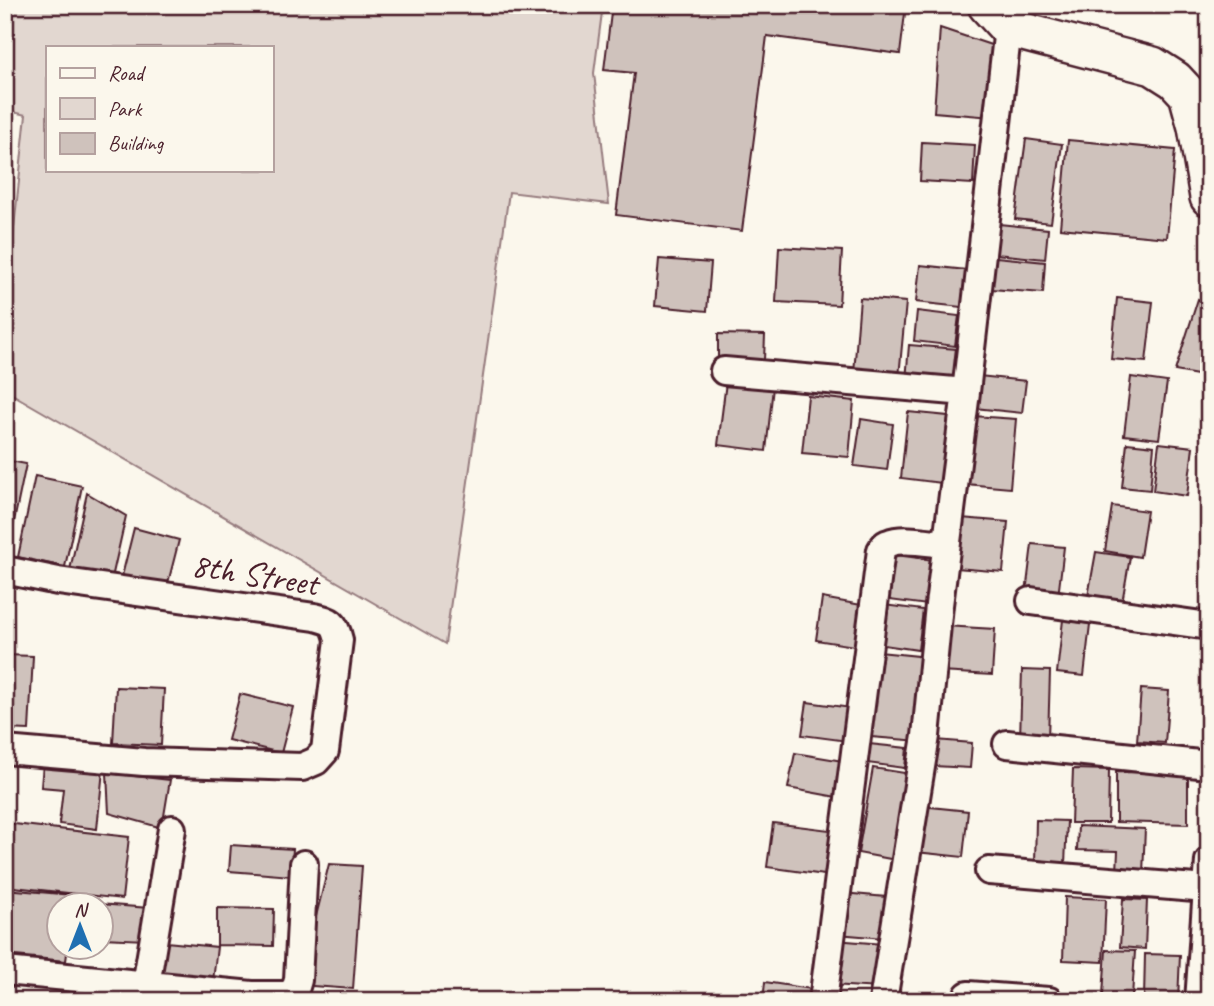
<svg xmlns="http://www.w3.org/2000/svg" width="1214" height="1006" font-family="Caveat,sans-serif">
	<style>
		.green { fill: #e2d7d0; stroke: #967b7e; stroke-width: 2; fill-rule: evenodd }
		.building { fill: #cfc2bc; stroke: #4a1f2b; stroke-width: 2 }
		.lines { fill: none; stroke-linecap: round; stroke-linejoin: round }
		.street-casing { stroke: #4a1f2b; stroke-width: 32 }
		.secondary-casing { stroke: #4a1f2b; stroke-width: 42 }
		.street { stroke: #fbf7ec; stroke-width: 26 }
		.secondary { stroke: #fbf7ec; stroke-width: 37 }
		.labels { text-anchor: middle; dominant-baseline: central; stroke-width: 5; stroke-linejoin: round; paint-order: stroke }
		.street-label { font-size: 35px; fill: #4a1f2b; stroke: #fbf7ec }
	</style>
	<rect width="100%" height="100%" fill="#fbf7ec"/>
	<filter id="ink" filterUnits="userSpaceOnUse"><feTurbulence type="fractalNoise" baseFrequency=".0143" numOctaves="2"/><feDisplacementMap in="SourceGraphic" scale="14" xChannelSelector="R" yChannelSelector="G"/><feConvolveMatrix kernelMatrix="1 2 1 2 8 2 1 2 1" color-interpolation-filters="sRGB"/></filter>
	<g filter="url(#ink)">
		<path class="green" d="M5,5h598l-9,68 15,131 -100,-12 -64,452 -440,-254v-77l21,-198 -21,-5zM47,47h224v123h-224z"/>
		<path class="building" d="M612,5h294l-6,49 -133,-18 -25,195 -126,-16 18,-142 -30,-3z
			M940,28l60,20 -8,69 -58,-5z
			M1026,139l36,5 -11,79 -36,-4z
			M1068,140l107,10 -8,88 -107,-10z
			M922,142l53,3 -2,39 -53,-3z
			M999,224l49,5 -3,30 -49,-5z
			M779,247l63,4 -3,54 -63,-3z
			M996,257l49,5 -2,31 -51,-4z
			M659,259l52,4 -4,48 -52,-5z
			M920,265l46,5 -5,37 -45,-5z
			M860,298l46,4 -7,75 -45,-4z
			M1117,298l36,4 -7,60 -35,-3z
			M1198,299l11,6v72l-34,-6z
			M917,311l42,5 -4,30 -41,-5z
			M718,334l47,1 -1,25 -46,-2z
			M909,345l48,4 -2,35 -49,-4z
			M979,376l47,5 -4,32 -47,-5z
			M1131,377l36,5 -8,57 -35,-4z
			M726,382l47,5 -7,64 -48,-6z
			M808,396l46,5 -5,56 -47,-4z
			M908,412l40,4 -7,67 -40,-5z
			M973,416l43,3 -6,69 -44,-4z
			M861,419l32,5 -6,46 -33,-4z
			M1127,443l27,3 -4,44 -28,-3z
			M1159,443l34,4 -6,49 -34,-5z
			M5,460l21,4 -19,91h-2z
			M35,476l47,10 -17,81 -47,-10z
			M87,493l39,23 -14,62 -42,-8z
			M1112,506l35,5 -7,46 -35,-6z
			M961,518l47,4 -5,50 -46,-4z
			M134,528l45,12 -13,51 -45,-11z
			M1032,544l32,3 -6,50 -32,-4z
			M1096,552l34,5 -9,51 -34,-6z
			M888,554l46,6 -7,45 -45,-6z
			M822,598l51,9 -6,41 -51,-8z
			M876,604l47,6 -5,40 -48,-7z
			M1063,620l27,4 -6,52 -27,-3z
			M944,626l51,3 -3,46 -51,-3z
			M879,652l49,5 -8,84 -49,-4z
			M6,655l27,1 -4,74 -24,-1z
			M1022,670l28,1 -2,69 -28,-1z
			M116,687l48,2 -3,56 -48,-2z
			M1141,689l28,2 -4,52 -28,-2z
			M240,694l53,13 -12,46 -53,-13z
			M807,702l52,7 -4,33 -53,-7z
			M936,740l36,3 -2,25 -36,-2z
			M869,744l38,4 -2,20 -38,-5z
			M795,753l54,9 -7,36 -54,-10z
			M43,764l60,6 -6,59 -38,-5 4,-35 -22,-2z
			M873,768l38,6 -15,86 -38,-7z
			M1073,769l36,1 -1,53h-37z
			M1116,772l72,1v51l-72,-2z
			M107,773l63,7 -8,48 -53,-15z
			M921,806l47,5 -5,46 -47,-5z
			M1036,820l31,1 -2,43 -30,-1z
			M5,823l124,14 -7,62 -117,-13z
			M773,823l65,8 -6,45 -65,-9z
			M1078,826l67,3 -2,44 -26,-1 1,-21 -41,-1z
			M231,845l62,4 -2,27 -62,-5z
			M329,864l33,2 -9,123 -54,-4z
			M5,889l67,6v9h-12v42h8l-2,15 -61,-6z
			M842,893l44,4 -3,41 -45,-4z
			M1065,897l41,2 -3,63 -40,-2z
			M1123,899l24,1 -2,49 -25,-2z
			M86,903l63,5 -3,32 -44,-2v-34z
			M217,908l57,1 -1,37 -56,-1z
			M835,940l47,4 -3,44 -47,-3z
			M166,942l51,5 -4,34 -51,-5z
			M1106,950l29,1 -3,46 -29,-2z
			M1145,954l35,1 -2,45 -34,-1z
			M765,982l53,8 -1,11h-54z
			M52,996l37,1v4h-37z"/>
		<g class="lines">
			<g class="street-casing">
				<path id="street" d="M724,371l242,21
					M5,570l53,11 257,36c16,4 20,5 24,23l-14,111 -9,10 -14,6 -158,-5 -139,-12
					M1031,601l178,25
					M1007,744l202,21
					M989,871l218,18
					M5,971l247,24h34l9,-5 3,-10 6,-116
					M146,985l26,-156
					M968,995l81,6
					M823,1001l58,-451c3,-4 3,-6 8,-7 13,-6 42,0 57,1
					M883,1001l43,-265 13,-131 27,-213 42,-364
					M1199,1001l10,-140"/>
			</g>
			<g class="secondary-casing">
				<path id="secondary" d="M987,5l21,23 145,38 22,14 13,14 9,33 12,70"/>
			</g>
			<use href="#street" class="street"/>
			<use href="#secondary" class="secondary"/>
		</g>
	</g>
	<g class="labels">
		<g class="street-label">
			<text transform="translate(255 574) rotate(9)">8th Street</text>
		</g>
	</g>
	<rect width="1214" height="1006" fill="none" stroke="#fbf7ec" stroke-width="28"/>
	<rect x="14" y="14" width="1186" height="978" fill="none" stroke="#4a1f2b" stroke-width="2.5" filter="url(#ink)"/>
	<rect x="46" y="46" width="228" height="126" fill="#fbf7ec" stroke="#b4a19f" stroke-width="2"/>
	<rect x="60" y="68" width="35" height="10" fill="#fbf7ec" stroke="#b4a19f" stroke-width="2"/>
	<text x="108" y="80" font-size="21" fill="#4a1f2b">Road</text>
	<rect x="60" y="98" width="35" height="21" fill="#e2d7d0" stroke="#b4a19f" stroke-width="2"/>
	<text x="108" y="116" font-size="21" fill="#4a1f2b">Park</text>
	<rect x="60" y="133" width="35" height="21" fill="#cfc2bc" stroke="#b4a19f" stroke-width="2"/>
	<text x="108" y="150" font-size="21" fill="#4a1f2b">Building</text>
	<g transform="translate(80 926)"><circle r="33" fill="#fbf7ec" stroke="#b4a19f" stroke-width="2"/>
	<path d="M0-5L12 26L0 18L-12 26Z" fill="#1f6fb2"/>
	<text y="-10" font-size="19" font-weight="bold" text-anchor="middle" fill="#4a1f2b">N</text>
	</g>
</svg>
